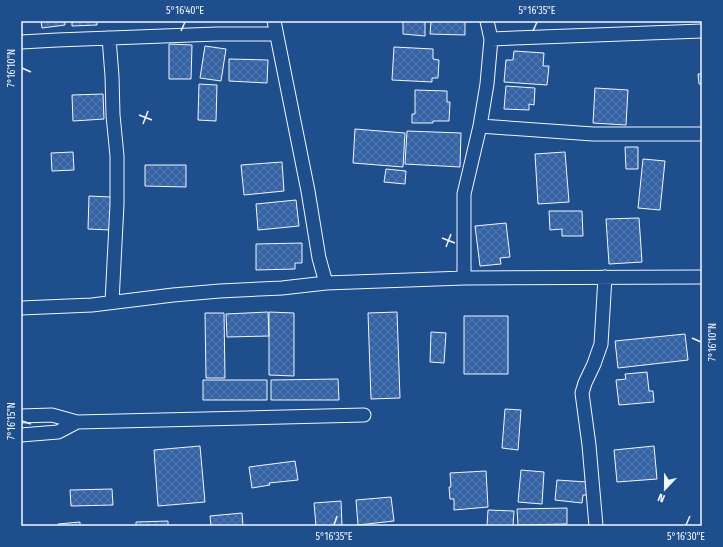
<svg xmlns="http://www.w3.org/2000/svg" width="723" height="547" font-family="'Fira Sans Condensed',sans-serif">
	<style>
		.building { fill: url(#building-cross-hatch); stroke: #f2f6ff }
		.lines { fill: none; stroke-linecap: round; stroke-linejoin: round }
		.minor-casing { stroke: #f2f6ff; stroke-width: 15 }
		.minor { stroke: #1f4e8c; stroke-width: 13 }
		.ticks { fill: none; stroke: #f2f6ff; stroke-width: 1.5 }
		.neatline { fill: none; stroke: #f2f6ff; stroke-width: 1.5 }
		.ticks-label { font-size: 10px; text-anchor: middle; fill: #f2f6ff }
	</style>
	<defs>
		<pattern id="building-cross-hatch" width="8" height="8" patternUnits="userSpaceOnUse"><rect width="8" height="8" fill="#3563a3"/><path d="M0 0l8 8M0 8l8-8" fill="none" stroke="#537ab1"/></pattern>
	</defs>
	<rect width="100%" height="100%" fill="#1f4e8c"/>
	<path class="building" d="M41,21h24v4l-23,3z
		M72,21h25v4l-25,1z
		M403,21h22v15l-22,-2z
		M431,21h34v14l-35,-1z
		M169,44l23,1 -1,34h-22z
		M205,46l21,3 -5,32 -21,-3z
		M394,47l39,2v10l6,1 -1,18h-6v4l-40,-2z
		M514,51l30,2 -1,13h6l-2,19 -43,-3 2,-22h7z
		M229,59l39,1 -1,23 -38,-2z
		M698,74h4v10h-3z
		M199,84l18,1 -1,36 -18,-1z
		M506,86l29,2 -1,17 -5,-1v6l-25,-1z
		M595,88l33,2 -2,35 -33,-2z
		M415,90l32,1v11h3l-1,19h-16v2h-21v-9h3z
		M103,94l1,25 -31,2 -1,-26z
		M355,129l50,4 -2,34 -50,-4z
		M407,131l54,2 -1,34 -55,-3z
		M625,147h13v22h-12z
		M73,152l1,18 -22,1 -1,-18z
		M565,152l4,50 -31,2 -3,-50z
		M643,159l22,2 -5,49 -22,-2z
		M282,162l2,29 -40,4 -3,-30z
		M145,165h41v22l-41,-1z
		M386,169l20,2 -1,13 -21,-2z
		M89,196l22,1 -1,33 -22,-1z
		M296,200l3,26 -41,4 -2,-26z
		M549,211h33l1,25h-21v-7l-12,1z
		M639,218l3,44 -33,2 -3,-45z
		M506,223l4,34 -10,1 1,6 -21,2 -5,-40z
		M302,243v20h-7v6l-39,1v-26z
		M268,312l1,24 -42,1 -1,-23z
		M269,312l25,1v63l-25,-1z
		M397,312l3,86 -29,1 -3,-86z
		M205,313h19l1,65h-19z
		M464,316h44v58h-44z
		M431,332l15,1 -2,30 -14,-1z
		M685,334l3,26 -70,8 -3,-27z
		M647,372l2,19h4l1,11 -35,3 -3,-25 10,-1 -1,-5z
		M338,379l1,21h-68v-20z
		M203,380h64v20h-64z
		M505,409l16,1 -3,40 -16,-2z
		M200,446l5,56 -47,4 -4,-56z
		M654,446l3,33 -40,3 -3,-32z
		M295,461l3,19 -29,3 1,2 -18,3 -3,-21z
		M521,470l23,2 -2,32 -24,-2z
		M486,471l2,36 -34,3v-11h-4l-1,-12h2l-1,-14z
		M557,480l30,2v13h-4l-1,8 -27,-3z
		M112,489l1,16 -42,1 -1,-16z
		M391,497l3,24 -36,4 -2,-25z
		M341,501l1,25h-26l-2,-23z
		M567,508v16l-49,1 -1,-16z
		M488,510l26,1 -1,15h-26z
		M242,513l1,13h-32l-1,-10z
		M168,521v5h-32v-4z
		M80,522v4h-22v-2z"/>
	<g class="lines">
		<g class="minor-casing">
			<path id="minor" d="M274,21l34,170 11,67 7,25
				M109,38l3,38 1,39 4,41v48l-5,98
				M491,39l211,-8
				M21,42l36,-2 160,-6h59
				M480,126l7,-42 4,-45 -4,-18
				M464,278v-84l16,-68 113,8h109
				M21,308l71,-3 81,-10 47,-4 62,-3 44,-5 138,-5 238,-1
				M21,416l31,-1 25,7 287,-7
				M21,435l37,-3 19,-10
				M596,526l-7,-81 -7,-52 3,-10 9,-19 7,-20 4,-67"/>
		</g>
		<use href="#minor" class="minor"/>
	</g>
	<path class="ticks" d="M181,31l4,-9M533,31l4,-9M22,68l9,4M139,115l13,5M143,124l5,-13M442,238l13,5M446,247l5,-13M692,338l9,4M22,421l9,3M334,525l3,-9M686,525l4,-9"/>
	<rect width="723" height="547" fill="none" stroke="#1f4e8c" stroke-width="44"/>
	<g transform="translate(665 489) rotate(202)" stroke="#1f4e8c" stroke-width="3" paint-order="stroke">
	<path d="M0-3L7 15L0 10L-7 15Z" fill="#f2f6ff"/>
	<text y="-6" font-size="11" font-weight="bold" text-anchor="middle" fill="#f2f6ff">N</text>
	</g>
	<rect x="22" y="22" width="679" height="503" class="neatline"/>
	<g class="ticks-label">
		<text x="185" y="14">5°16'40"E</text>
		<text x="537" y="14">5°16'35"E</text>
		<text transform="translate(11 68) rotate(-90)" y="4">7°16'10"N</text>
		<text transform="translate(712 342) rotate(-90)" y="4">7°16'10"N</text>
		<text transform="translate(11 421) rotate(-90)" y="4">7°16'15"N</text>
		<text x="334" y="540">5°16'35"E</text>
		<text x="686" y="540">5°16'30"E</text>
	</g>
</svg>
